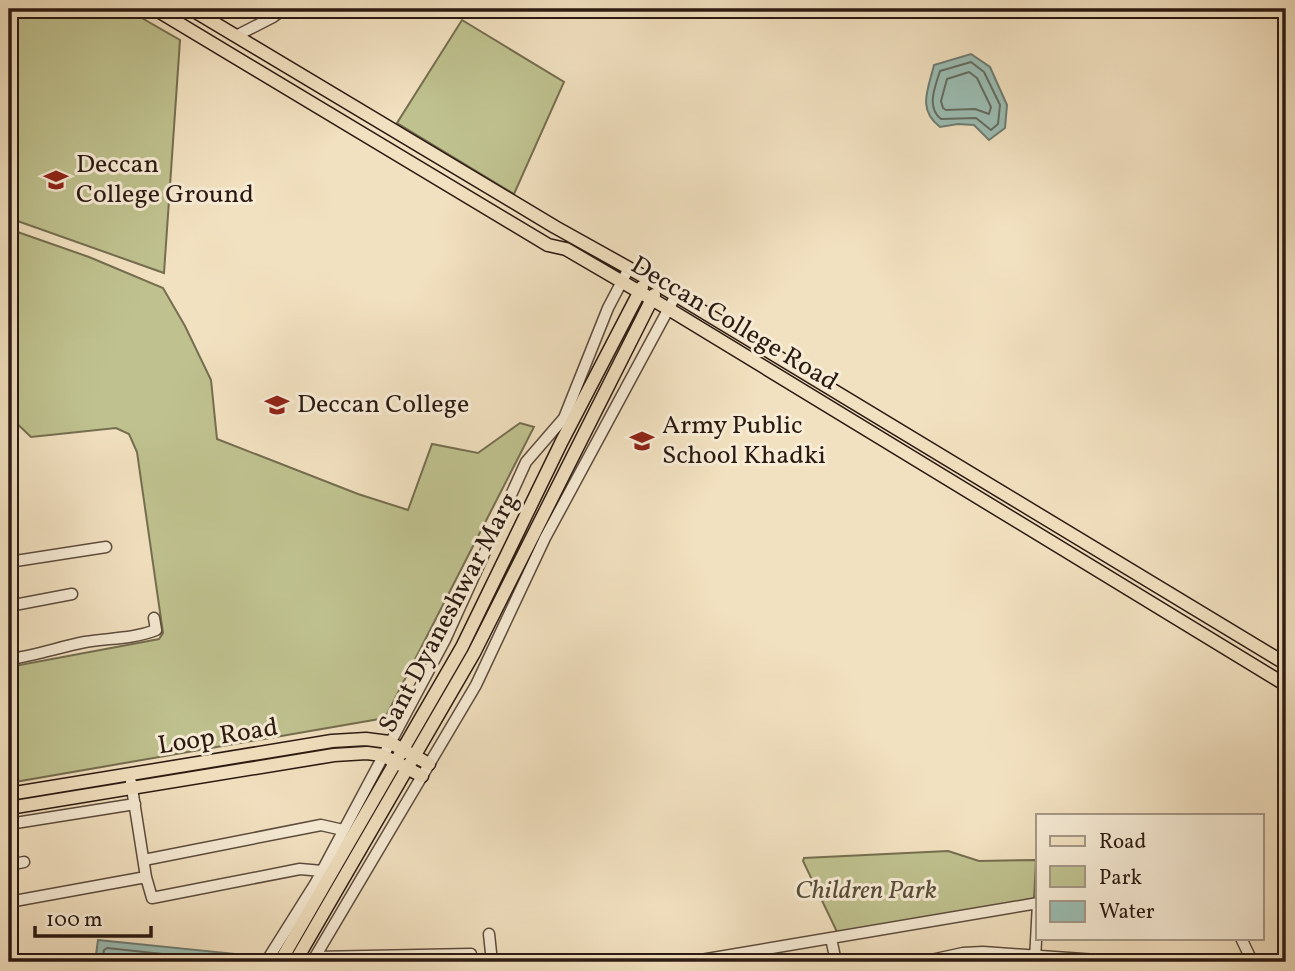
<svg xmlns="http://www.w3.org/2000/svg" width="1295" height="971" font-family="Vollkorn,serif">
	<style>
		.green { fill: #bfc28f; stroke: #756e50; stroke-width: 2 }
		.water { fill: #9bbdb3; stroke: #6e7c73; stroke-width: 2 }
		.lines { fill: none; stroke-linecap: round; stroke-linejoin: round }
		.shore { stroke: #636c62; stroke-width: 2 }
		.minor-casing { stroke: #5d4c3e; stroke-width: 13 }
		.major-casing { stroke: #2b1a12; stroke-width: 15 }
		.minor { stroke: #f7ecd6; stroke-width: 10 }
		.major { stroke: #f2e1c0; stroke-width: 12 }
		.labels { text-anchor: middle; dominant-baseline: central; stroke-width: 6; stroke-linejoin: round; paint-order: stroke }
		.poi-label { font-size: 26px; fill: #2b1a12; stroke: #f7ecd6; text-anchor: start }
		.street-label { font-size: 26px; fill: #2b1a12; stroke: #f7ecd6 }
		.park-label { font-size: 26px; font-style: italic; fill: #574c38; stroke: #f7ecd6 }
	</style>
	<rect width="100%" height="100%" fill="#f2e1c0"/>
	<filter id="stains"><feTurbulence type="fractalNoise" baseFrequency=".00286" numOctaves="4"/><feColorMatrix values="0 0 0 0 .2 0 0 0 0 .09 0 0 0 0 .02 0 0 0 .5 -.17"/></filter>
	<radialGradient id="worn" r=".72"><stop offset=".6" stop-color="#630" stop-opacity="0"/><stop offset="1" stop-color="#630" stop-opacity=".3"/></radialGradient>
	<path class="green" d="M9,9h117l54,31 -16,233 -155,-55z
		M462,20l102,62 -50,112 -117,-71z
		M9,229l80,28 74,31 22,38 26,54 6,59 141,55 50,16 24,-66 46,9 42,-30 14,4 -149,291 -376,65v-116l150,-28 4,-6 -26,-181 -8,-18 -13,-6 -85,9 -22,-21z
		M948,851l31,10 57,-1 -2,39 -197,33 -34,-71 1,-3z"/>
	<path class="water" d="M971,54l19,13 17,38 -2,23 -16,12 -15,-15 -16,-1 -18,3c-23,-18 -12,-37 -6,-62z
		M98,940l148,15 -2,7h-149z"/>
	<g class="lines">
		<path class="shore" d="M971,62l13,10 16,33 -2,19 -7,6 -15,-12 -35,1c-15,-12 -6,-32 -1,-48z
			M969,72l8,6 14,29 -2,7 -14,-5 -29,1 -3,-2 -2,-7 6,-22z
			M102,962l2,-12 3,-2 130,14"/>
		<g class="minor-casing">
			<path id="minor" d="M236,36l37,-19 11,-8
				M9,562l97,-15
				M9,606l63,-12
				M9,659c26,-3 50,-12 76,-17 24,-4 48,-3 71,-12l-2,-12
				M131,782l15,95 6,21 148,-29 22,2
				M9,824l126,-20
				M144,860l177,-35 22,5
				M9,865l15,-3
				M9,902l137,-25
				M489,934l3,28
				M831,938l5,24
				M1241,938l9,19 7,5
				M315,957l156,-3
				M1035,960l3,-57
				M266,962l49,-78 130,-244 81,-178 38,-44 44,-110 21,-40
				M312,962l164,-277 69,-147 131,-243
				M689,962l349,-59
				M922,962l41,-9 20,-1 114,8v2
				M1281,962l5,-1"/>
		</g>
		<g class="major-casing">
			<path id="major" d="M155,9l393,236 18,4 101,59 619,377
				M191,9l364,218 104,58 627,379
				M9,794l323,-53 34,-2 23,3 40,22
				M9,808l325,-53 33,-2 15,2 40,21
				M280,962l182,-315 100,-206 80,-154
				M295,962l179,-309 180,-358"/>
		</g>
		<use href="#minor" class="minor"/>
		<use href="#major" class="major"/>
	</g>
	<defs>
		<g id="university-bare" transform="scale(1.89)"><path d="M0-5L7-2L0 1L-7-2ZM-4 1L0 2.5L4 1V4Q0 6-4 4Z" fill="#8f2418" stroke="#f7ecd6" stroke-width="2.5" paint-order="stroke"/></g>
		<g id="school-bare" transform="scale(1.89)"><path d="M0-5L7-2L0 1L-7-2ZM-4 1L0 2.5L4 1V4Q0 6-4 4Z" fill="#8f2418" stroke="#f7ecd6" stroke-width="2.5" paint-order="stroke"/></g>
	</defs>
	<g fill-rule="evenodd">
		<use href="#university-bare" x="56" y="180"/>
		<use href="#university-bare" x="277" y="405"/>
		<use href="#school-bare" x="642" y="441"/>
	</g>
	<g class="labels">
		<g class="poi-label">
			<text x="76" y="165">Deccan<tspan x="76" dy="30">College Ground</tspan></text>
			<text x="297" y="405">Deccan College</text>
			<text x="662" y="426">Army Public<tspan x="662" dy="30">School Khadki</tspan></text>
		</g>
		<g class="street-label">
			<text transform="translate(734 324) rotate(31)">Deccan College Road</text>
			<text transform="translate(449 613) rotate(-62)">Sant Dyaneshwar Marg</text>
			<text transform="translate(218 737) rotate(-9)">Loop Road</text>
		</g>
		<g class="park-label">
			<text x="866" y="891">Children Park</text>
		</g>
	</g>
	<rect width="1295" height="971" fill="none" stroke="#f2e1c0" stroke-width="35"/>
	<rect x="10" y="10" width="1274" height="950" fill="none" stroke="#2b1a12" stroke-width="3.5"/>
	<rect x="18" y="18" width="1260" height="936" fill="none" stroke="#2b1a12" stroke-width="2"/>
	<rect x="1036" y="814" width="228" height="126" fill="#f7ecd6" stroke="#a59888" stroke-width="2"/>
	<rect x="1050" y="836" width="35" height="10" fill="#f2e1c0" stroke="#a59888" stroke-width="2"/>
	<text x="1099" y="848" font-size="21" fill="#2b1a12">Road</text>
	<rect x="1050" y="866" width="35" height="21" fill="#bfc28f" stroke="#a59888" stroke-width="2"/>
	<text x="1099" y="884" font-size="21" fill="#2b1a12">Park</text>
	<rect x="1050" y="901" width="35" height="21" fill="#9bbdb3" stroke="#a59888" stroke-width="2"/>
	<text x="1099" y="918" font-size="21" fill="#2b1a12">Water</text>
	<path d="M35 926v10h116v-10" fill="none" stroke="#2b1a12" stroke-width="3.5"/>
	<text x="46" y="926" font-size="21" fill="#2b1a12" stroke="#f7ecd6" stroke-width="5" paint-order="stroke">100 m</text>
	<rect width="100%" height="100%" filter="url(#stains)"/>
	<rect width="100%" height="100%" fill="url(#worn)"/>
</svg>
